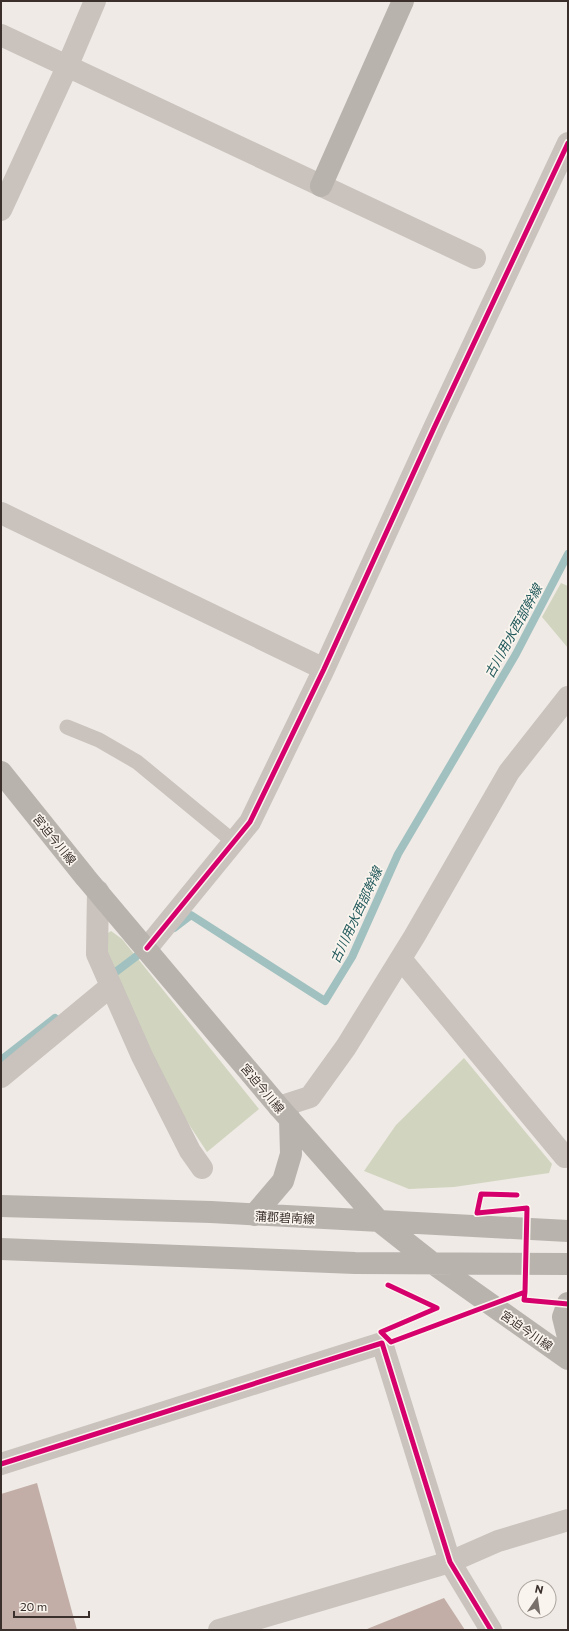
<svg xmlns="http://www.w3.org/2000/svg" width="569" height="1631" font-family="Commissioner,'Noto Sans JP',sans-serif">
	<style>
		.green { fill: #d1d5bf }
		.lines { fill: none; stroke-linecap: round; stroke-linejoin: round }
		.stream { stroke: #a1c1c0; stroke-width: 8 }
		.building { fill: #c2aea7 }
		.lane { stroke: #c9c2bd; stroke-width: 15 }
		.street { stroke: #c9c2bd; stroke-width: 22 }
		.secondary { stroke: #b9b3ae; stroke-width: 22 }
		.cycleway-casing { stroke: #faf4ee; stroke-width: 8 }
		.cycleway { stroke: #d6006c; stroke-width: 5 }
		.labels { text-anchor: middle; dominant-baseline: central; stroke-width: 3.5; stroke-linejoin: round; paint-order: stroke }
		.street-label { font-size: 12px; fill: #3a2f2b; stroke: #faf4ee }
		.water-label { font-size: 13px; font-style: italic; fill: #21595b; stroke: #faf4ee }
	</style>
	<rect width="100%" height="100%" fill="#efeae5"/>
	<path class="green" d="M561,583l7,3v62l-26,-31z
		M111,931l11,8 137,170 -52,43 -49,-75 -59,-138z
		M464,1058l88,106 -3,9 -95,14 -45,2 -45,-18 32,-46z"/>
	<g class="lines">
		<path class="stream" d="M174,928l17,-13 134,86 27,-44 46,-103 118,-200 52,-100
			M109,977l37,-28
			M1,1060l54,-42"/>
	</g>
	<path class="building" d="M37,1483l40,147h-76v-136z
		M444,1598l21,32 -98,-1z"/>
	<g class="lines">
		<path class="lane" d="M67,727l32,13 38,22 97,80"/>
		<path class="street" d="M1,35l474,223
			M1,210l66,-143 28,-66
			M1,513l323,156
			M98,891l-1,63 45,102 48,95 12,17
			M147,948l103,-126 74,-153 110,-241 134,-285
			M401,959l164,198 3,-2
			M1,1077l110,-91
			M279,1107l31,-10 36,-50 68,-110 95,-165 59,-75
			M1,1464l381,-121 68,219 41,68
			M219,1630l231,-68 48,-21 70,-21"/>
		<path class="secondary" d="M321,186l82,-185
			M1,772l85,106 193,229 100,114 52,41 137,97
			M1,1206l210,6 357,19
			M254,1215l29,-34 8,-27 -1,-35
			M1,1249l354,14 213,1
			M568,1303l-5,14 5,20"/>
		<g class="cycleway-casing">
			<path id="cycleway" d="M147,948l103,-126 74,-153 110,-241 134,-285
				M388,1285l49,23
				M525,1292l-1,8 44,4
				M437,1308l-56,24 10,10 134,-50 2,-84 -50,5 4,-19 36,1
				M1,1464l381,-121 68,219 41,68"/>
		</g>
		<use href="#cycleway" class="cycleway"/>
	</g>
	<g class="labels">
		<g class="street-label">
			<text transform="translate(55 839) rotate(51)">宮迫今川線</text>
			<text transform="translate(263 1088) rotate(50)">宮迫今川線</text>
			<text transform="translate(285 1217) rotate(3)">蒲郡碧南線</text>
			<text transform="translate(527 1330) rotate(35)">宮迫今川線</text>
		</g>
		<g class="water-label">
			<text transform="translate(513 631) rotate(-61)">古川用水西部幹線</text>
			<text transform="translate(356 915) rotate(-65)">古川用水西部幹線</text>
		</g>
	</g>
	<rect width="569" height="1631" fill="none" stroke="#3a2f2b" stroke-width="4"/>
	<g transform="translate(537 1599) rotate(13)"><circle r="19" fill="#faf4ee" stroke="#ada5a0"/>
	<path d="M0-3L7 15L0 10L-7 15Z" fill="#79706c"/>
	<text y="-6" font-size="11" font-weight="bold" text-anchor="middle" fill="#3a2f2b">N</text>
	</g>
	<path d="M14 1611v6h75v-6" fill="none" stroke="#3a2f2b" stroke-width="2"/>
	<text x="20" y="1611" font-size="12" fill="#3a2f2b" stroke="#faf4ee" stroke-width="3" paint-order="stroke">20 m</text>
</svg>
